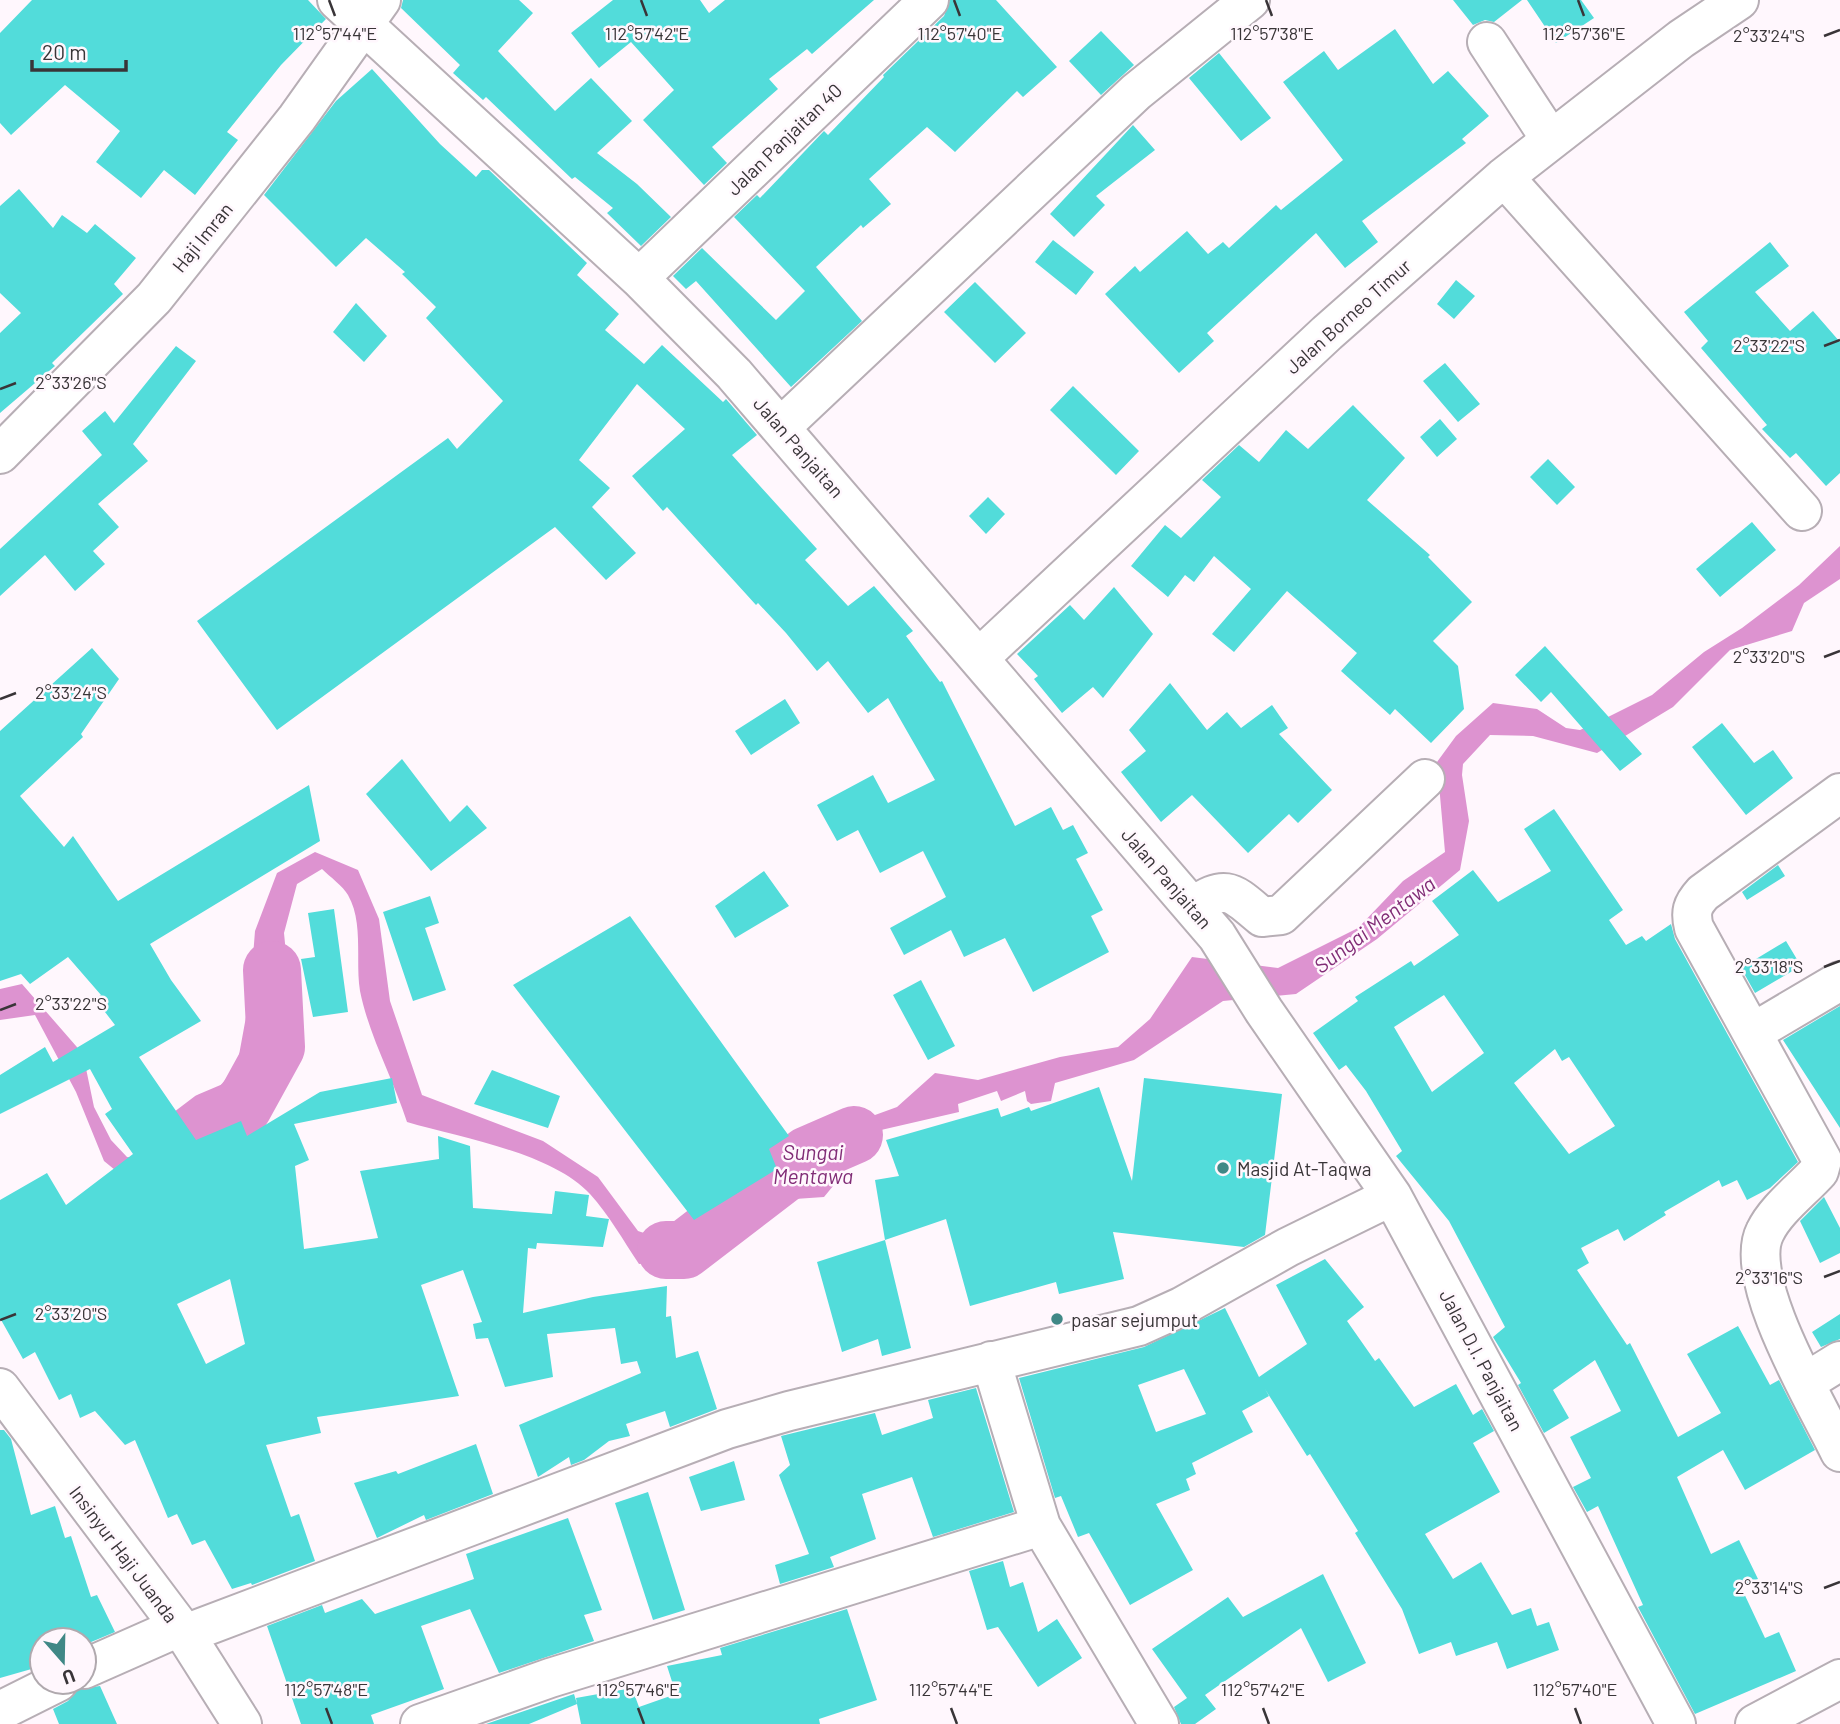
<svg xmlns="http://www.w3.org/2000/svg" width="1840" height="1724" font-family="Barlow,sans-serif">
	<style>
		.water { fill: #dd93d0 }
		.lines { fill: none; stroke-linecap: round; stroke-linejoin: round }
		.river { stroke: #dd93d0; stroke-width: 58 }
		.building { fill: #52dcda; fill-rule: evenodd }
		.minor-casing { stroke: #b7aeb5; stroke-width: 42 }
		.minor { stroke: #fff; stroke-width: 38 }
		.ticks { fill: none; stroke: #393538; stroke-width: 2.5 }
		.poi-dot { fill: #408886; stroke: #fff7fd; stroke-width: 2.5 }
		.labels { text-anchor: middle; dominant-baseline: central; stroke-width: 5; stroke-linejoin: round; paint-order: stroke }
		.street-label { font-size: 19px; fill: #393538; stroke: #fff7fd }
		.poi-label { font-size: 19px; fill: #393538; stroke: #fff7fd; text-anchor: start }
		.water-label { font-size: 21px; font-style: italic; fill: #812c76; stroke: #fff7fd }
		.ticks-label { font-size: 18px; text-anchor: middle; fill: #393538; stroke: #fff7fd; stroke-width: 5; stroke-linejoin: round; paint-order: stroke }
	</style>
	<rect width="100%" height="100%" fill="#fff7fd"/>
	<path class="water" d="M1840,546v33l-36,24 -12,28 -62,19 -57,57 -76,46 -64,-17 -43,-1 -27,29 -1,11 7,46 -9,49 -83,69 -81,55 -73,7 -89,59 -79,23 -4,18 -20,3 -4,-3 -2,-10 -24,10 -4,-10 -39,13 1,8 -78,18 -32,21 -11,29 -14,17 -29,2 -20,-49 20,-12 -2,-6 27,-7 22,2 55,-20 38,-34 43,7 82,-23 58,-10 32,-28 42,-62 86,11 80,-40 45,-47 42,-29 -8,-90 19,-26 37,-33 44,6 29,19 14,2 14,-6 58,-29 52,-43 38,-24 57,-43z
		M315,852l43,18 21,49 11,82 32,94 121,46 55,36 40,54 33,11 29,-11 29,-28 8,30 -38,25 -60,6c-16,-24 -30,-49 -49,-70 -39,-42 -129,-56 -183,-72 -14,-44 -38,-86 -47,-131 -5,-30 4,-68 -12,-96 -5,-9 -18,-18 -26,-26l-25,15 -13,49 3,31 -10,81 -34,62 -23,17 -40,37 -54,18 -22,-18 -28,-69 -41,-77 -35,5v-31l22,-5 61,70 11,53 17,33 16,17 11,1 47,-31 52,-61 13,-71 5,-64 22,-58z"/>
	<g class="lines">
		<path class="river" d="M181,1143l29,-22 33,-14 33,-60 -4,-77
			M666,1250h18l124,-95 46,-20"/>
	</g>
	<path class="building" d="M32,0h276l18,19 -45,46 -54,67 11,8 -43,55 -31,-25 -23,28 -45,-36 24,-31 -55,-46 -54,50 -11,-12v-90z
		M403,0h116l14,13 -35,38 57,60 36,-33 41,43 -35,32 40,31 34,33 -30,29 -34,-33 6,-5 -38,-31 -3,2 -86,-82 -3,3 -30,-27 7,-8 -59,-57z
		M613,0h87l9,13 16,-13h149l-62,54 -5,-5 -38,30 9,10 -66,58 15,16 -23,22 -61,-65 31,-30 -43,-48 -32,26 -28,-35z
		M950,0h46l61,67 -34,30 -6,-6 -62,61 -28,-25 -58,52 22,25 -28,24 -2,-3 -45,42 46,54 -71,66 -95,-106 -10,8 -13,-13 29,-28 74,72 29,-29 -71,-74 23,-22 3,3 64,-67 4,4 56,-58 -1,-2 61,-59z
		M1453,0h69l-28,22 -9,-2 -12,5z
		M1527,0h54l13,18 -38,25z
		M1395,29l38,55 15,-13 41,45 -27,23 4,4 -104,78 16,21 -33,26 -29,-35 -109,100 7,8 -35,32 -74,-79 30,-28 5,6 47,-41 21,23 15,-12 6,6 47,-43 5,5 62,-50 -60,-78 41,-31 14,19z
		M1101,31l33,34 -33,30 -32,-34z
		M1219,53l52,65 -30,23 -52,-63z
		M372,69l68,75 36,33 6,-7h7l98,93 -10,12 42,39 -14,16 39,34 18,-19 61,57 3,-3 31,36 -25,20 85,94 -12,11 43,46 26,-20 39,45 -7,5 34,46 2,-1 73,145 36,-19 12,23 10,-5 15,28 -12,6 27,51 -12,6 18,36 -76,40 -28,-54 -41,19 -13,-27 -47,25 -14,-27 56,-31 -23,-46 -43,22 -22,-43 -21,11 -20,-36 56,-30 15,28 47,-23 -47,-82 -20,15 -40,-52 -11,10 -31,-38 -28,-30 -2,2 -89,-98 -4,4 -31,-35 53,-47 -48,-45 -58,76 31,28 -18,19 44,46 -30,27 -51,-53 -278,203 -80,-109 251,-183 9,11 46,-48 -77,-83 10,-11 -34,-33 3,-2 -39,-34 -30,29 -72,-72 72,-94z
		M1133,125l22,25 -59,46 9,9 -31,32 -24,-23z
		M19,189l34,39 9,-13 25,18 8,-9 41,34 -22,26 9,10 -71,69 3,3 -55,47v-80l21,-20 -21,-20v-87z
		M1053,240l41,32 -18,23 -41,-33z
		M1770,242l19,24 -34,26 35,39 23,-20 27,31v131l-14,13 -30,-33 -6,5 -28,-29 5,-4 -66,-77 7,-7 -24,-29z
		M1456,280l19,16 -21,23 -17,-15z
		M975,282l51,51 -31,30 -51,-51z
		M356,303l31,33 -23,26 -31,-30z
		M176,346l20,15 -63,83 15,17 -50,43 21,23 -26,24 12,13 -30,27 -30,-36 -45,41v-47l102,-94 -20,-24 23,-20 9,12z
		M1445,363l35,41 -22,18 -35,-41z
		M1073,386l66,65 -23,24 -66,-65z
		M1353,405l52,53 -38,42 63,55 -2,2 44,45 -39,39 25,25 6,43 -33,34 -36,-34 -5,6 -49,-44 16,-18 -70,-62 -53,61 -22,-18 39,-45 -37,-33 -20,26 -9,-7 -17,22 -37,-31 34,-41 16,13 40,-41 -19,-17 37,-35 20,17 27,-32 22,19z
		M1440,419l17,20 -20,18 -17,-20z
		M1548,459l27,28 -18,18 -27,-28z
		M988,497l17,17 -19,20 -17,-18z
		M1752,522l24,28 -56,47 -24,-28z
		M1114,587l39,47 -50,64 -10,-11 -31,26 -28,-34 4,-3 -21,-22 53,-49 14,15z
		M1545,646l97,108 -22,17 -69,-79 -10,10 -26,-27z
		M92,648l27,31 -38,55 2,3 -63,59 44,51 9,-11 45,65 191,-116 11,56 -170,103 21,36 30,41 -62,36 57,83 45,-19 6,15 73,-44 72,-14 5,25 -103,21 15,36 -14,6 9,83 74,-11 -18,-67 79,-12 -1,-23 32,10 3,62 79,6 3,-23 34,4 -3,21 23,3 -6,28 -66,-4 -1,6 -8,-1 -5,65 70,-16 74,-11 -1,31 5,-1 5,42 22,-7 19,58 -47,18 -5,-16 -39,13 4,12 -21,5 -25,19 -13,5 -2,-8 -31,20 -19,-52 122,-52 -4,-12 -16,3 -6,-36 -68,6 6,43 -48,10 -17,-49 -12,1 -3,-15 9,-2 -19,-52 -42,15 38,111 -142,21 4,16 -55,12 25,72 8,-3 16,47 -63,24 -1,-2 -19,6 -27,-49 -13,5 -15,-31 -9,4 -33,-78 -10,5 -30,-34 -15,7 -9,-24 -12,6 -24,-48 -12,7 -23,-41v-118l47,-27 19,32 67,-51 -28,-40 7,-5 -22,-40 -90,45v-39l45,-28 8,15 62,-37 -20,-26 6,-4 -33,-38 -38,27 -9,-10 -21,7v-250zM230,1279l15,65 -39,20 -29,-60z
		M1170,683l37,47 20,-18 14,16 31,-23 16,23 -9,6 53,56 -34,33 -9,-9 -41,39 -56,-58 -31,27 -40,-50 25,-21 -17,-21z
		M785,699l15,24 -49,32 -16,-24z
		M1722,723l32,40 19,-13 20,28 -47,37 -54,-68z
		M402,759l48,63 17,-17 20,23 -56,43 -65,-77z
		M1554,809l69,101 -14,10 17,25 16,-9 4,5 25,-17 4,15 123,223 -28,26 -23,12 -10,-20 -15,7 -3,-7 -55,32 2,3 -42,26 -6,-12 -37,19 8,15 -12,7 50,75 3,-2 48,94 43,-24 -34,-59 51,-28 32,59 9,-5 36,70 -70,40 -22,-40 -46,27 34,77 28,-14 19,39 -17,8 24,51 14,-6 17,39 -101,43 -57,-107 5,-2 -45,-99 -11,6 -14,-25 18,-9 -21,-41 51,-26 -26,-51 -42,30 16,28 -25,15 -26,-48 3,-2 -28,-46 12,-10 -56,-106 -53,-65 6,-5 -36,-60 -20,-26 -7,5 -26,-37 45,-32 -3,-4 56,-36 3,5 45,-31 -27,-34 41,-31 25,32 53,-31 -27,-42zM1444,995l40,58 -52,39 -38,-65zM1555,1049l7,12 7,-4 46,69 -46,28 -55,-71z
		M1778,865l7,11 -38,24 -5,-8z
		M764,871l25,35 -54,32 -20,-32z
		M430,896l9,27 -14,5 21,62 -33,11 -30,-89z
		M334,909l14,103 -35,5 -12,-58 14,-2 -7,-44z
		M630,916l159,220 -20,13 8,20 -83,51 -181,-235z
		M1786,941l15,25 -46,27 -14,-25z
		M921,980l34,66 -27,14 -35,-65z
		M1840,1006v122l-57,-88z
		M492,1070l68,26 -12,32 -74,-24z
		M1144,1078l138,16 -17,141 -21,12 -131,-15 11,47 -65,15 -3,-12 -86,24 -24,-87 -61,21 -10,-60 24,-4 -13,-36 112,-32 3,9 28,-10 2,4 68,-24 33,94z
		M1824,1197l16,31v25l-20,10 -20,-42z
		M885,1240l26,108 -29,8 -4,-17 -36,13 -25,-90z
		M1325,1259l39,48 -17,14 28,40 4,-3 35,49 42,-23 17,31 9,-6 12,22 -21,12 27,49 -75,42 28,45 28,-17 31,53 19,-7 6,18 12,-4 10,28 -52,19 -10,-27 -41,14 -5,-14 -32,12 -17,-45 -47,-76 3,-2 -48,-77 -3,2 -42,-67 4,7 -27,15 11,21 -61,31 4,11 -10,5 4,11 -34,14 37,66 -63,35 -41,-72 -11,4 -17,-41 -6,2 -36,-120 125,-31 81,-39 34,69 48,-33 -31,-59zM1184,1369l22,45 -50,18 -18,-47z
		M1840,1314v25l-19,8 -9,-15z
		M976,1388l38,124 -81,25 -21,-60 -50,17 14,45 -46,18 4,10 -54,17 -5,-19 34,-11 -30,-79 11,-10 -9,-29 94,-23 7,22 51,-17 -5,-18z
		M0,1430h4l7,9 20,76 24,-9 10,32 6,-2 20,61 6,-2 18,37 -31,13v-5h-42v26l-42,12z
		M476,1444l17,50 -67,26 -2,-5 -47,23 -23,-55 42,-12 2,3z
		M734,1461l11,39 -44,11 -12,-34z
		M648,1492l37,118 -32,10 -38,-117z
		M568,1518l34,92 -18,5 10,26 -95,32 -29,-64 -49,17 23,63 -73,26 3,9h-73l-34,-98 55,-21 3,8 37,-14 13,15 99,-35 -8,-25z
		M1003,1561l7,26 13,-5 15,50 19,-13 25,39 -44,29 -40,-60 -11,3 -18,-59z
		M1323,1574l43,89 -38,19 -27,-54 -96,67 11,14 -21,15h-14l-7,-17 13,-9 -35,-49 76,-52 15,20z
		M847,1609l30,91 -58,19 1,5h-239l-4,-20 -48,20h-43l88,-30 3,10 -1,-6 56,-10 7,19 37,-13 -9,-28 55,-11 -2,-7z
		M100,1686l17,38h-58l-6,-15 15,-8 10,-12z"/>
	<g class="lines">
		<g class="minor-casing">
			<path id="minor" d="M337,0l302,278 95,96 483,562 47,75 128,185 284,528
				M1487,42l64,98
				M1504,177l298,334
				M639,278l290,-278
				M782,426l354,-334 114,-92
				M0,454l154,-156 143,-180 84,-118
				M979,658l348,-325 177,-156 177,-138 58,-39
				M1840,793l-137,100c-11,12 -13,19 -9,35l128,232 -3,11c-17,19 -43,38 -54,61 -24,47 53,174 75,220
				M1192,907c35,-24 40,-15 70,10l19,-2 144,-136
				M1752,1033l88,-52
				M991,1361l50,165 118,198
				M1806,1382l34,-21
				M0,1388l185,246 57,90
				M185,1634l542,-205 62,-18 350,-85 42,-19 107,-60 104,-51
				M84,1669l95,-42
				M0,1711l58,-29
				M420,1724l130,-46 491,-152
				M1755,1724l85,-45"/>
		</g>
		<use href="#minor" class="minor"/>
	</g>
	<path class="ticks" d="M329,0l6,16M641,0l6,16M954,0l6,16M1266,0l6,16M1578,0l6,16M1824,36l16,-6M1824,346l16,-6M0,389l16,-6M1824,657l16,-6M0,699l16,-6M1824,967l16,-6M0,1010l16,-6M1824,1277l16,-6M0,1320l16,-6M1824,1588l16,-6M326,1708l6,16M638,1708l6,16M951,1708l6,16M1263,1708l6,16M1575,1708l6,16"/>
	<g class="poi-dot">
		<circle cx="1223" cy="1168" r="7"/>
		<circle cx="1057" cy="1319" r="7"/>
	</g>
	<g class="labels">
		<g class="street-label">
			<text transform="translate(784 139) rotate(-44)">Jalan Panjaitan 40</text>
			<text transform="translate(202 237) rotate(-51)">Haji Imran</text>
			<text transform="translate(1348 316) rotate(-42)">Jalan Borneo Timur</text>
			<text transform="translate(799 447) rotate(49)">Jalan Panjaitan</text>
			<text transform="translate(1167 878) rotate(49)">Jalan Panjaitan</text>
			<text transform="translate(1482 1360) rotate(62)">Jalan D.I. Panjaitan</text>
			<text transform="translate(124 1554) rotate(53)">Insinyur Haji Juanda</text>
		</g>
		<g class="poi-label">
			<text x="1237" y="1168">Masjid At-Taqwa</text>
			<text x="1071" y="1319">pasar sejumput</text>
		</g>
		<g class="water-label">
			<text transform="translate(1374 924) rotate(-37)">Sungai Mentawa</text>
			<text x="813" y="1151">Sungai<tspan x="813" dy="24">Mentawa</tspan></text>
		</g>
	</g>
	<g class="ticks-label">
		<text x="335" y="40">112°57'44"E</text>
		<text x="647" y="40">112°57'42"E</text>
		<text x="960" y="40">112°57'40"E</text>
		<text x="1272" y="40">112°57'38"E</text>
		<text x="1584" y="40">112°57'36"E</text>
		<text x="1769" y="42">2°33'24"S</text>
		<text x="1769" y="352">2°33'22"S</text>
		<text x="71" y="389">2°33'26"S</text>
		<text x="1769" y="663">2°33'20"S</text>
		<text x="71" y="699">2°33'24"S</text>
		<text x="1769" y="973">2°33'18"S</text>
		<text x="71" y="1010">2°33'22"S</text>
		<text x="1769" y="1284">2°33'16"S</text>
		<text x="71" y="1320">2°33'20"S</text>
		<text x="1769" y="1594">2°33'14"S</text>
		<text x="326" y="1696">112°57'48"E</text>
		<text x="638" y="1696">112°57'46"E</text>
		<text x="951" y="1696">112°57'44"E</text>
		<text x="1263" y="1696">112°57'42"E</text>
		<text x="1575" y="1696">112°57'40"E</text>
	</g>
	<g transform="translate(63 1661) rotate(160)"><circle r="33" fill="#fff7fd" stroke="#b0a9ae" stroke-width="2"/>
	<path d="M0-5L12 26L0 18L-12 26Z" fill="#408886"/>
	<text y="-10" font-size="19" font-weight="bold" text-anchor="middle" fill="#393538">U</text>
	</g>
	<path d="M32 60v10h94v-10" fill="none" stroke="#393538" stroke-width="3.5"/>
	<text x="42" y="60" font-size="21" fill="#393538" stroke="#fff7fd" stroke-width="5" paint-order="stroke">20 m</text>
</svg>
